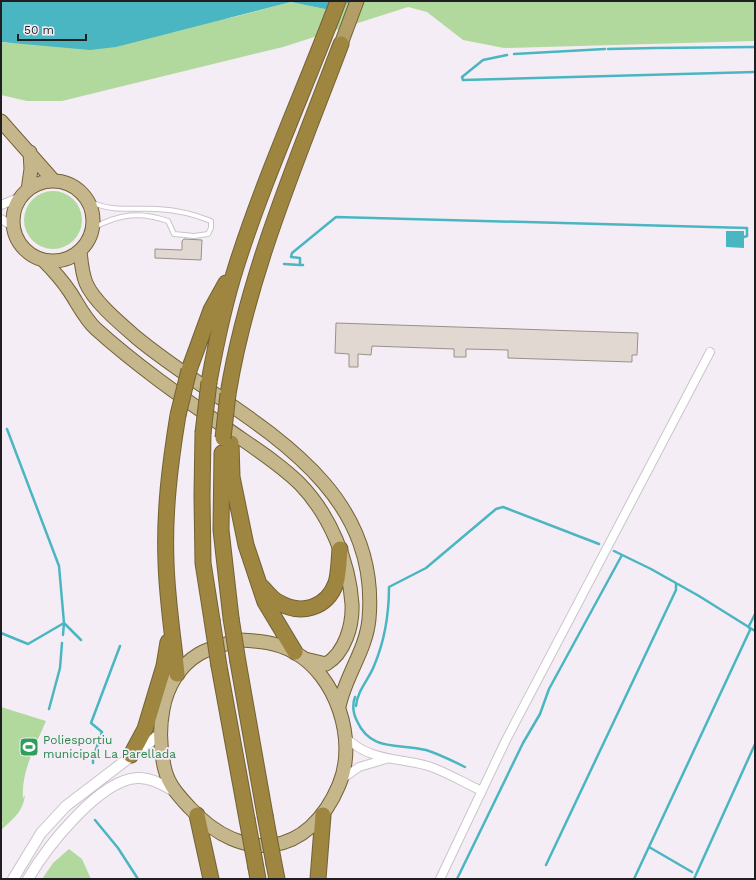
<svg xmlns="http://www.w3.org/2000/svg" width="756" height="880" font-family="'Work Sans',sans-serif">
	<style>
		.green { fill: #b1d99e }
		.water { fill: #49b6c2 }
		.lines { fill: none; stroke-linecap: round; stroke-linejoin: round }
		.stream { stroke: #49b6c2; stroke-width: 2.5 }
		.building { fill: #e1d8d1; stroke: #989089 }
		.service-casing { stroke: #cac3cb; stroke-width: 6 }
		.minor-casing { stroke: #cac3cb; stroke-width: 10 }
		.tertiary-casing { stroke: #cac3cb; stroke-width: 12 }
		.primary-casing { stroke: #726235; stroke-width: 15 }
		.trunk-casing { stroke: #726235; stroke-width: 15 }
		.motorway-casing { stroke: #726235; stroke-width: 17 }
		.service { stroke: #fff; stroke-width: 4 }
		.minor { stroke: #fff; stroke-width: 8 }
		.tertiary { stroke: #fff; stroke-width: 10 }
		.primary { stroke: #c5b68c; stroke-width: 13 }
		.trunk { stroke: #b29e66; stroke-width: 13 }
		.motorway { stroke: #9e8640; stroke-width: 15 }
		.motorway-bridge-casing { stroke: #726235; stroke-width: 17; stroke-linecap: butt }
		.motorway-bridge { stroke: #9e8640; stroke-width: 15 }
		.labels { text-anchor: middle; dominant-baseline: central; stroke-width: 3.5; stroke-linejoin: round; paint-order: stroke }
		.leisure-label { font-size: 12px; fill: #27864d; stroke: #f5edf5; text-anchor: start }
	</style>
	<rect width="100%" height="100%" fill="#f5edf5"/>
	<path class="green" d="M357,1h398v40l-251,7 -41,-8 -36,-28 -19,-5 -125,40 -221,54h-35l-26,-6v-53l5,1 224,-25 61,-16 34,7z
		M24 220a29 29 0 1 1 58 0a29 29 0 1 1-58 0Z
		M1,707l45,14c-10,24 -25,50 -23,77l2,-3c-2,17 -12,24 -24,35v-5l2,-2 -2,-1z
		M69,849l13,10 9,20h-49l11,-16z"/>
	<path class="water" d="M1,1h356l-32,8 -34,-7 -175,45 -26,3 -89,-8z
		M726,231h18v17l-18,-1z"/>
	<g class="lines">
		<path class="stream" d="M656,48l99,-1
			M608,49l47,-1
			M514,54l91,-5
			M507,55l-24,5 -21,17 1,3 292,-8
			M284,264l16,1
			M303,265h-3v-7l-9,-1 1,-4 44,-36 411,11v8l-3,1
			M7,429l52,137 5,57 -1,12
			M614,551l37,18 48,27 56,35
			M1,633l27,11 36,-21 17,17
			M355,697c-3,8 -2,16 2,24 14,31 41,22 69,29 13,4 27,11 39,17
			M356,706c1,-15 13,-27 18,-40 11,-26 15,-51 15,-79l37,-19 70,-59 7,-2 96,37
			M49,709l11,-41 2,-25
			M93,763v-5l9,-26 -11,-9 29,-77
			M95,820l23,28 20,31
			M649,847l43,25
			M546,865l130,-275v-7
			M457,879l66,-136 17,-29 9,-25 73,-134
			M634,879l116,-249 -1,-4 6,-12
			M694,879l61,-135"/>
	</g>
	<path class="building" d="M184,239l18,1 -1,20 -46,-2v-9l27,1v-9z
		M336,323l302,10 -1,22h-5v7l-124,-4v-8l-42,-1v8h-12v-8l-82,-3 -1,9 -13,-1v13h-9v-13l-14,-1z"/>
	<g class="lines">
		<g class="service-casing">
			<path id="service" d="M87,200c20,12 47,8 70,9 19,1 37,5 54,12v7l-3,6 -14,2 -20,-2 -6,-13c-28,-10 -49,-7 -75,7"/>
		</g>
		<g class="minor-casing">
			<path id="minor" d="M1,205l20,-8
				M1,219l12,7
				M345,737c26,25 52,20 83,29 19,6 36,17 54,25
				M342,779l17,-12 27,-8
				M440,879l66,-139 204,-388"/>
		</g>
		<g class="tertiary-casing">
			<path id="tertiary" d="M13,879l28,-46 25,-27 93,-71
				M28,879c18,-31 71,-99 109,-101 13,-1 26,7 37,13"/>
		</g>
		<g class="primary-casing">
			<path id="primary" d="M1,121l53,60
				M13 221a40 40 0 1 1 80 0a40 40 0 1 1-80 0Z
				M28,190l3,-21 -1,-17
				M80,251c1,10 2,22 6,32 8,19 36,42 51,55 94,78 245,133 232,281 -3,32 -24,57 -30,88
				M43,260c10,10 19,20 27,32 8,12 15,27 26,37 40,36 83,66 127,97 25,18 55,36 77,58 30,31 49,77 52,120 1,21 -7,49 -26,60l-21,-5
				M240,640c19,1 36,2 54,12 42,23 64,88 45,133 -30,72 -96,80 -149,23 -10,-11 -21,-22 -25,-38 -5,-20 -6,-40 -2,-61 4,-22 16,-43 36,-55 12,-7 28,-10 41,-14z"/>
		</g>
		<g class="trunk-casing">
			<path id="trunk" d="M341,44l16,-43"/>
		</g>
		<g class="motorway-casing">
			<path id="motorway" d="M189,370l22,-60 15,-27
				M209,382c7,-39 15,-77 27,-115 28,-89 69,-178 102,-266
				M228,394c20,-121 70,-236 113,-350
				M203,433l-1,63 1,67 9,57
				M231,443l1,34 14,68 19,57 30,50
				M222,453l-1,77 10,88
				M262,587c5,5 10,12 16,15 23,14 49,6 58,-19 3,-10 3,-23 4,-34
				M238,662l27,153
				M219,666l28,153
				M177,674c-4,-37 -10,-75 -11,-112 -2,-50 4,-98 12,-147
				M131,755l14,-26 19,-63 4,-24
				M197,815l14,64
				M274,864l3,15
				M256,868l2,11
				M318,879l5,-64"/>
		</g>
		<use href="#service" class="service"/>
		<use href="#minor" class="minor"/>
		<use href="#tertiary" class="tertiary"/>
		<use href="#primary" class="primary"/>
		<use href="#trunk" class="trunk"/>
		<use href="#motorway" class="motorway"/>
		<g class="motorway-bridge-casing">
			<path id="motorway-bridge" d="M178,415l11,-45
				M203,433l6,-51
				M223,438l5,-44
				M231,618l7,44
				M212,620l7,46
				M265,815l9,49
				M247,819l9,49"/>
		</g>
		<use href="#motorway-bridge" class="motorway-bridge"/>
	</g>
	<defs>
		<g id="stadium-square" transform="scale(1)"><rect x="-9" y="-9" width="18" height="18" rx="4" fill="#2e9e5b" stroke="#f5edf5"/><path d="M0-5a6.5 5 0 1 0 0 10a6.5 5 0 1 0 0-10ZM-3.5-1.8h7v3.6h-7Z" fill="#fff"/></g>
	</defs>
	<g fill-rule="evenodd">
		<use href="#stadium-square" x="29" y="747"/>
	</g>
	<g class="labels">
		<g class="leisure-label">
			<text x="43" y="740">Poliesportiu<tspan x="43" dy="14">municipal La Parellada</tspan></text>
		</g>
	</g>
	<rect width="756" height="880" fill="none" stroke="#211e21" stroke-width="4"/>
	<path d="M18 34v6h68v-6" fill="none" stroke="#211e21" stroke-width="2"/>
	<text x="24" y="34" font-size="12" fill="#211e21" stroke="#f5edf5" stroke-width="3" paint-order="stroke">50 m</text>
</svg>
